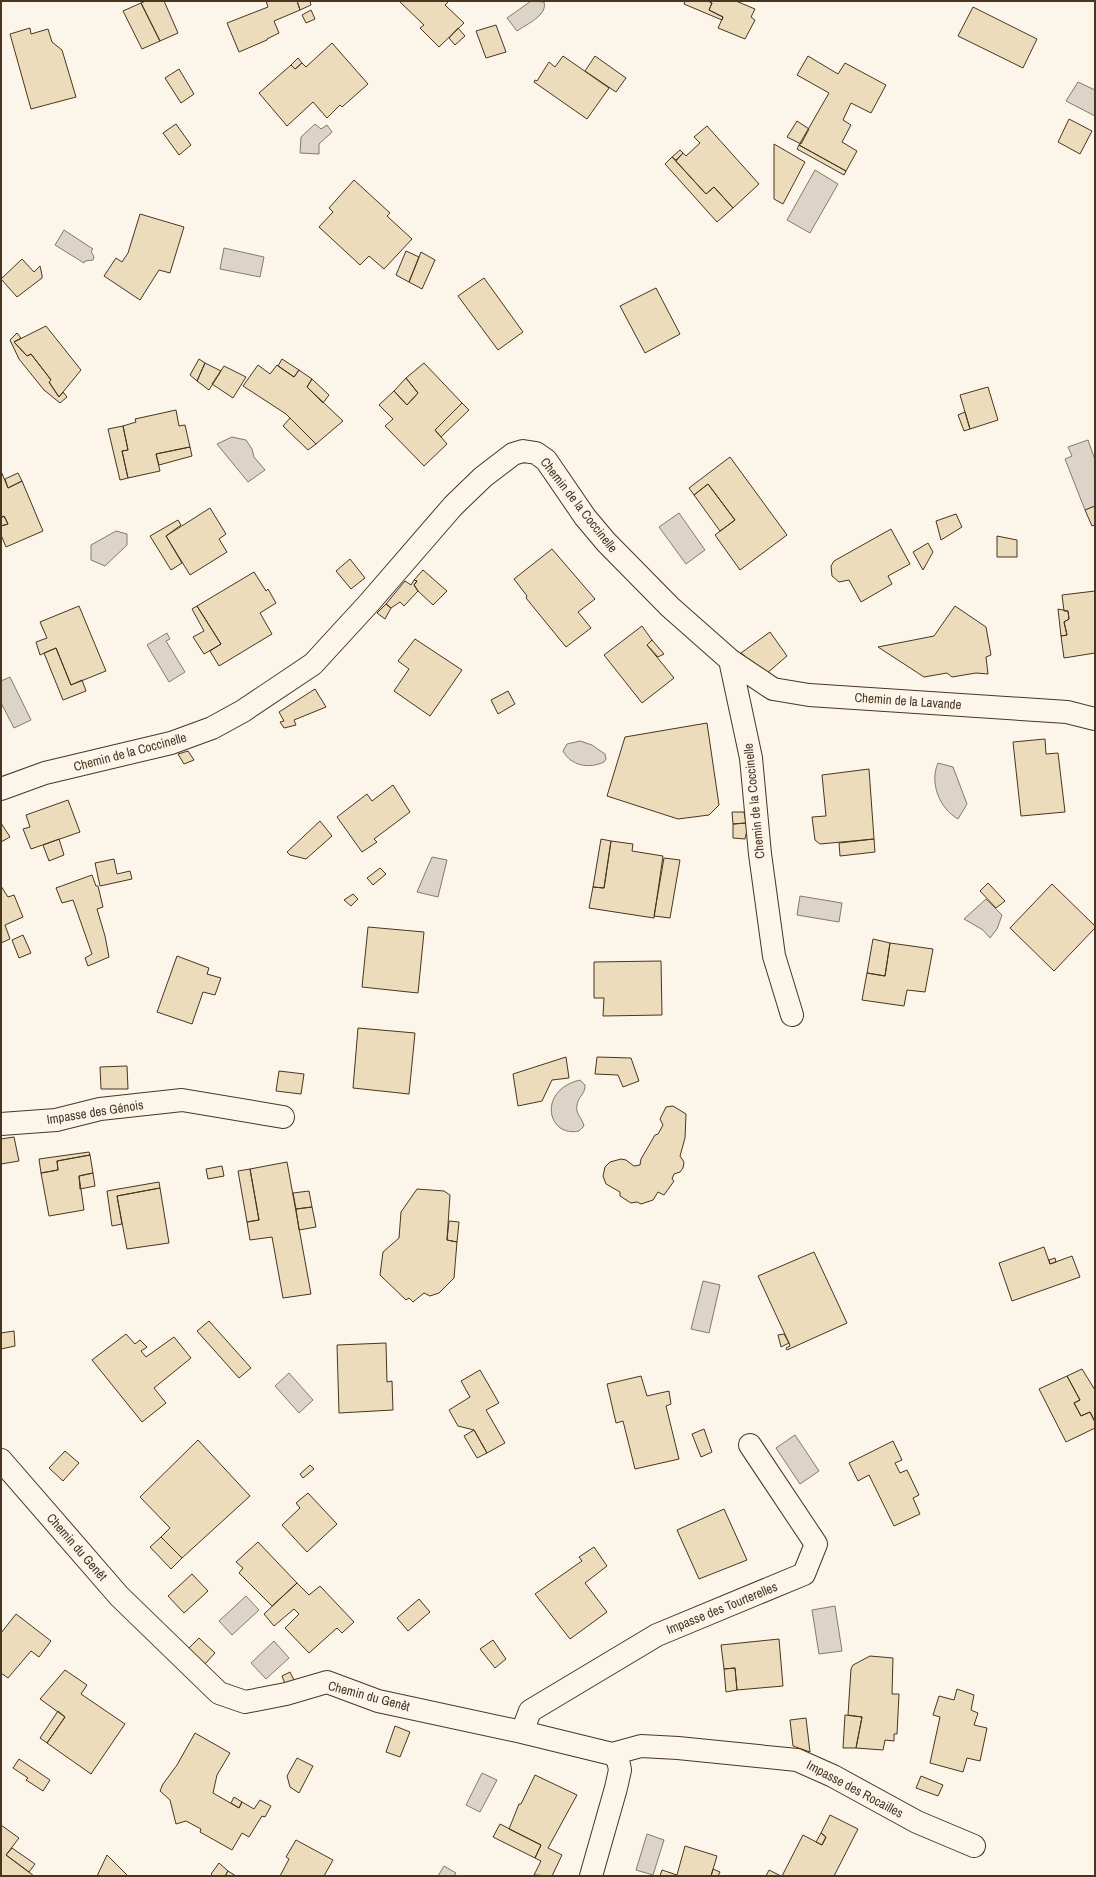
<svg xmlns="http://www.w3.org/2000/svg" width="1096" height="1877" font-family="'Archivo Narrow',sans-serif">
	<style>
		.water { fill: #dcd4c6; stroke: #887966 }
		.building { fill: #ecdcbc; stroke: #4a3520 }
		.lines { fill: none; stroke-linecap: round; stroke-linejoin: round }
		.minor-casing { stroke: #4a3520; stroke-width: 24 }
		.minor { stroke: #fbf6e9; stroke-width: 22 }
		.labels { text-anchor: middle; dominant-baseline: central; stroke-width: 3; stroke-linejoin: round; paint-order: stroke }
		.street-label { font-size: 13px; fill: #4a3520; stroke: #fbf6e9 }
	</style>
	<rect width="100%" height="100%" fill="#fbf6e9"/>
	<path class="water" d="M531,1l13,1c4,13 -17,22 -27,29l-10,-13z
		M1078,82l17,8v26l-29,-15z
		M315,124l6,5 6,-4 5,7 -13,12v10l-19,-1 1,-16z
		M815,170l23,14 -28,49 -23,-13z
		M64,230l29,19 -2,2 3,6 -1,3 -8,1 -1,2 -29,-18z
		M224,248l40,9 -4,20 -40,-8z
		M232,437l14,3 6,9 2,8 11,13 -17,12 -31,-38z
		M1088,440l7,20v46l-10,4 -20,-51 7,-3 -4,-9z
		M679,513l26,37 -19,14 -27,-37z
		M116,531l11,3v11l-22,21 -14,-6v-15z
		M167,633l3,6 -4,2 19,31 -16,10 -22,-37z
		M10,677l21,43 -17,8 -13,-25v-22z
		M580,741l12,4 13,9 1,5 -2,3c-15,7 -33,4 -41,-11l4,-7z
		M938,763l15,4 14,37 -9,15c-18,-10 -29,-36 -20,-56z
		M432,857l15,3 -9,37 -21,-5z
		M800,896l42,7 -3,19 -42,-7z
		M986,899l16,16 -5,14 -7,9 -7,-8 -19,-11z
		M580,1080l5,5c1,8 -7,12 -8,20 -2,9 6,14 7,21l-5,5c-32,7 -42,-41 1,-51z
		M703,1281l17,4 -11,48 -18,-4z
		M289,1373l24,27 -14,13 -24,-27z
		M795,1435l24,36 -19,13 -24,-36z
		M246,1596l13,14 -27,25 -13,-14z
		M835,1606l7,45 -23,3 -7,-44z
		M274,1641l15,17 -23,21 -15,-16z
		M482,1773l15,7 -17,32 -14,-7z
		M647,1834l17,6 -11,35 -17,-5z
		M444,1866l12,7 -2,3h-16z"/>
	<path class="building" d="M146,1h18l14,32 -18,8 -19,-38z
		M266,1h31l3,9 -26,11 5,12 -12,6v1l-28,12 -12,-29 41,-16z
		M297,1h13l1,4 -11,5z
		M399,1h50l-4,4 19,18 -25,24 -19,-19 4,-3z
		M685,1h23l4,2 -3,7 14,7 -1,3 -38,-16z
		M708,1h28l19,8 -4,8 4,3 -10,19 -27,-11 5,-11 -14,-7 3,-7z
		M141,3l19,38 -18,8 -19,-38z
		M973,7l64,32 -14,29 -65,-32z
		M311,10l4,9 -9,4 -4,-8z
		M496,25l10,27 -20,6 -10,-27z
		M30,28l1,6 17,-5 4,13 10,8 14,47 -45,12 -21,-75z
		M458,28l7,8 -10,9 -6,-7z
		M332,43l36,41 -26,23 -2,-2 -13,13 -14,-16 -26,24 -28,-33 32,-28 4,4 7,-6 4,4z
		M563,56l46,32 -22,31 -53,-37 1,-2 2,1 12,-19 6,5z
		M595,56l31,22 -10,14 -31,-21z
		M808,56l30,18 7,-11 41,22 -15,28 -20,-10 -8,17 8,5 -9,17 15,9 -11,20 -47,-26 30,-52 -32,-18z
		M298,58l4,5 -7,6 -4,-4z
		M179,69l15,25 -13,9 -16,-25z
		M1069,119l23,12 -12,23 -22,-12z
		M797,121l12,8 -8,15 -14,-7z
		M176,124l15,21 -12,10 -16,-22z
		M707,126l52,58 -26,24 -19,-21 -8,7 -30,-33 7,-8 3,3 14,-13 -6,-6z
		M774,144l31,18 -22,42 -9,-5z
		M799,145l47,26 -2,4 -47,-26z
		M680,150l3,3 -7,7 -4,-3z
		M672,157l34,37 8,-7 19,21 -16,14 -52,-58z
		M354,180l36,33 -3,3 25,23 -28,30 -15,-13 -9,9 -41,-38 14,-15 -4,-4z
		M140,214l44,13 -14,46 -11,-3 -19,30 -36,-24 12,-18 6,4 6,-9z
		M406,251l13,6 -10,25 -13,-7z
		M421,252l14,8 -13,29 -13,-7z
		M22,259l12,13 6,-6 2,9v3l-25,19 -16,-18z
		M484,278l39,54 -25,18 -40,-54z
		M656,288l24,46 -35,19 -25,-47z
		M46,326l35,44 -22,27 -10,-15 2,-2 -3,-4 -17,-22 -4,2 -13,-14z
		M17,333l4,5 -7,4 13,14 4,-2 17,22 3,4 -2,2 10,15 4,-5 4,5 -7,6 -16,-13 -25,-31 -9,-19z
		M199,359l6,4 -8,18 -7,-6z
		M282,359l17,11 -5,7 -16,-11z
		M205,363l16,8 -12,19 -12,-9z
		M424,363l38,40 -27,27 12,14 -23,22 -39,-40 8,-7 -14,-14 15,-14 13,14 11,-12 -12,-15z
		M258,365l12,9 7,-9 17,12 5,-7 13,9 -5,8 36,34 -27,23 -30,-30 -43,-28z
		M224,366l22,11 -13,21 -21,-14z
		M406,378l12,15 -11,12 -13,-14z
		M312,379l17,16 -6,8 -16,-16z
		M988,387l10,33 -28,9 -10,-34z
		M462,403l7,7 -28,27 -6,-7z
		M176,410l3,16 6,-1 5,22 -34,7 4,17 -32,7 -6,-27 6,-1 -5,-24 13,-4 -1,-3z
		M965,412l5,17 -6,2 -6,-16z
		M290,418l26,26 -8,6 -25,-24z
		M123,426l5,24 -6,1 6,27 -8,2 -12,-51z
		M190,447l2,9 -33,9 -3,-11z
		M730,457l57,78 -47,35 -25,-35 20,-15 -27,-36 -14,11 -5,-7z
		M1,471l7,17 14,-7 21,50 -37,16 -5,-12v-9l7,-2 -4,-8 -3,2z
		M18,473l4,8 -14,7 -3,-9z
		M708,484l27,36 -15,11 -26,-36z
		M1095,506v19l-3,1 -7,-16z
		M210,508l16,26 -7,5 8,13 -37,23 -24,-39z
		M956,514l6,13 -21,13 -5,-19z
		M4,516l4,8 -7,2v-8z
		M178,520l3,5 -15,11 16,27 -11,7 -21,-34z
		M891,529l19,35 -22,12 4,8 -31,18 -12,-22 -10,2 -7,-6 -1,-10 3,-5z
		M997,536l20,4v17h-20z
		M928,543l5,9 -10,18 -10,-18z
		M552,549l43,50 -17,13 13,16 -25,19 -40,-49 1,-2 -13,-17z
		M350,559l15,19 -14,11 -15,-18z
		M423,570l24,21 -14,14 -15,-14 -4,-6 3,-4 -3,-1z
		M254,572l12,19 2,-2 8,14 -16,10 12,21 -53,32 -9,-15 11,-7 -24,-38z
		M414,580l3,1 -3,4 4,6 -14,15 -4,-4 -9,6 -5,-4 19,-23 6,4z
		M1095,591v62l-31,5 -3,-22 6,-1 -3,-13 5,-3 -1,-8h-4l-2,-16z
		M386,604l5,4 -6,11 -8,-6z
		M79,606l27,65 -35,14 -15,-37 -16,7 -4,-13 11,-4 -7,-16z
		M197,606l24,38 -17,10 -11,-17 11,-6 -12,-22z
		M955,606l31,21 5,28 -5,2 2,17 -12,-1 -24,4 -5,-4 -23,4 -46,-30 56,-11z
		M1058,609l10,2 1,8 -5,3 3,13 -6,1z
		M642,626l10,14 -5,5 27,33 -32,25 -38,-48z
		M770,632l17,24 -21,18 -25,-21z
		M415,639l47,31 -32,46 -36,-25 15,-22 -11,-8z
		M652,640l12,14 -6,3 -11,-12z
		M56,648l15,37 11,-5 4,11 -23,9 -19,-47z
		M315,689l11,18 -32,13 2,5 -12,3 -4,-6 4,-1 -5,-9z
		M508,691l7,13 -17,10 -7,-14z
		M707,723l12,82 -10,10 -31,4 -71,-23 18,-59z
		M1045,739l1,15 12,-1 7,59 -44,4 -8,-74z
		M188,751l6,9 -10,4 -6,-10z
		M869,769l5,70 -54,5 -5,-4 -3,-23 14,-1 -4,-41z
		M393,785l17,27 -36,27 3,3 -15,10 -25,-35 30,-23 5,7z
		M68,800l12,32 -49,17 -8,-20 7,-2 -4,-12z
		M732,812h12l2,11 -13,1z
		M320,821l12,15 -26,23 -16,-4 -3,-3z
		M1,823l9,14 -9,5z
		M746,823l1,7 -2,9 -12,-1v-14z
		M59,839l5,16 -15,6 -6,-16z
		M601,839l10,2 -7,47 -11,-1z
		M874,839l1,13 -35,4 -1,-13z
		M611,841l22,3 -1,7 31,5 -9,62 -65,-10 4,-21 11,1z
		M664,858l16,2 -10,58 -16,-2z
		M114,859l3,15 13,-3 2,8 -32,7 -5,-23z
		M380,868l6,6 -13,11 -6,-7z
		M92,875l4,11h2l5,21 -6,2 8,27 4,21 -21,9 -3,-8 7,-4 -19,-54 -11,3 -6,-15z
		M988,883l17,18 -9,7 -16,-17z
		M1052,884l43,42v2l-41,43 -44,-43z
		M1,886l7,11 6,-2 9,22 -18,8 5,14 -9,4z
		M353,894l5,5 -7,7 -7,-6z
		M368,927l56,5 -6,61 -56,-6z
		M23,935l8,18 -12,5 -7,-18z
		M873,939l17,4 -5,33 -18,-3z
		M890,943l43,6 -8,43 -18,-2 -3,16 -42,-6 5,-27 18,3z
		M177,956l32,12 -2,6 14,4 -6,17 -12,-3 -11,32 -35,-12z
		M661,961l1,54 -59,1 1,-18h-10v-36z
		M358,1028l57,5 -6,61 -56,-6z
		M566,1057l3,21 -17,2 -10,21 -24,5 -5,-32z
		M597,1057l34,1 8,23 -16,6 -5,-12 -23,-1z
		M127,1066l1,23h-27l-1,-22z
		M279,1071l25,3 -3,20 -25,-3z
		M673,1106l13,8 -1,24 -5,18 4,6 -1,6 -3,4 -6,2 -2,5 2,2 -10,14 -6,-3 -5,8 -12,4 -4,-2 -6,1 -11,-7v-4l-14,-8 -3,-8 2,-9 5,-5 11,-3 5,1 8,6 6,-1 1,-6 14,-24 3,-1 5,-9 -3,-6 6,-12z
		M14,1137l5,24 -18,3v-25z
		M89,1152l1,3 -33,6 1,9 -17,3 -2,-14z
		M90,1155l3,18 -14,3 5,34 -35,6 -8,-43 17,-3 -1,-9z
		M287,1162l24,132 -28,4 -11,-61 -22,3 -3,-18 12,-2 -9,-51z
		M222,1166l2,10 -16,3 -2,-10z
		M250,1169l9,51 -12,2 -9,-51z
		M93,1173l2,13 -15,3 -1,-13z
		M159,1182l1,6 -43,8 5,28 -10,2 -5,-35z
		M160,1188l9,55 -42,6 -10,-53z
		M417,1189l27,2 6,4 -3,45 10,2 -3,36 -15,15 -9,3 -6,-3 -11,9 -4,-4 -3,2 -26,-25 3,-23 16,-14 2,-26z
		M309,1191l3,16 -16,2 -3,-16z
		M312,1207l4,20 -17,3 -3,-21z
		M449,1221l10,1 -2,20 -10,-2z
		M1044,1247l6,17 22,-8 8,21 -68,24 -13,-38z
		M814,1252l33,71 -60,27 -1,-2 4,-2 -1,-3 -31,-67z
		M1055,1258l1,4 -6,2 -1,-4z
		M209,1321l42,47 -12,10 -42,-47z
		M14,1331l1,15 -14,3v-16z
		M126,1334l9,10 5,-4 7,7 -6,4 5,6 28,-20 17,21 -37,30 12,15 -24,19 -50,-62z
		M784,1334l5,9 -8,4 -3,-12z
		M386,1343l1,39 5,-1 1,29 -54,3 -2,-68z
		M1082,1369l13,21v32l-5,-10 -9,4 -7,-13 6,-3 -13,-24z
		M480,1370l19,33 -13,7 19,33 -18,10 -13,-23 -16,-4 -9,-16 21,-13 -9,-16z
		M641,1376l6,20 22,-5 2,13 -5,2 13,53 -44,10 -12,-48 -7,2 -9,-39z
		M1067,1376l13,24 -6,3 7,13 9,-4 5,10v6l-29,14 -27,-53z
		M704,1429l8,23 -11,5 -9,-23z
		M474,1430l13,23 -10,5 -13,-22z
		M198,1440l52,56 -68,62 -21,-21 9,-9 -30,-31z
		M893,1441l9,19 -7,3 5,10 7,-3 12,25 -6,3 7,16 -26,12 -25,-51 -11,6 -9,-18z
		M65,1451l14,12 -16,18 -14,-13z
		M310,1465l4,4 -11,9 -3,-4z
		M308,1493l29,31 -30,28 -25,-27 18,-17 -4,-5z
		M724,1509l23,51 -48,19 -22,-49z
		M161,1537l21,21 -11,11 -21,-22z
		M258,1542l39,41 -25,23 -33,-33 4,-5 -7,-6z
		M594,1547l13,19 -22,17 22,29 -37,27 -35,-45 44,-31 3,-2 -3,-4z
		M192,1574l16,17 -24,22 -16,-17z
		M297,1583l12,12 11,-9 34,36 -12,11 -5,-5 -28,25 -24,-25 14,-14 -5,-5 -20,17 -10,-12z
		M419,1599l11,13 -22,19 -11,-13z
		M16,1614l35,27 -12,16 -8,-6 -23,27 -7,-5v-40z
		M199,1638l16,15 -11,12 -17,-15z
		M779,1639l4,47 -46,4 -2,-22 -11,1 -3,-24z
		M493,1640l13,19 -11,9 -15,-19z
		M870,1656l23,2 -1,36h7l-2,40h-3v7l-9,-1 -2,10 -27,-2 6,-31 -14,-2 3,-46 2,-4z
		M735,1668l2,22 -11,2 -2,-23z
		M65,1670l22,15 -6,9 44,30 -34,50 -44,-31 18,-26 -25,-18z
		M290,1672l4,8 -9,4 -3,-8z
		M957,1689l17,6 -3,15 7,3 -4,12 13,3 -7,33 -13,-3 -4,14 -33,-9 10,-46 -7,-2 6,-19 15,4z
		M58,1711l7,6 -18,26 -7,-5z
		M845,1715l17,2 -6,31h-13z
		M806,1718l4,34 -17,-6 -3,-26z
		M395,1726l15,6 -10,25 -14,-5z
		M195,1733l35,20 -13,22 -4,18 26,15 3,-6 12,7 6,-9 11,6 -6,11 -3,-1 -13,21 -7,-4 -10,17 -32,-18 1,-3 -15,-8 -10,3 -6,-24 -10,-9 3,-7 14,-19z
		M297,1758l16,8 -14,27 -9,-6 -3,-11z
		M19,1759l31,21 -7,11 -17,-11 2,-2 -15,-10z
		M535,1775l42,20 -29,53 14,7 -10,21 -18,-1 7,-14 -6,-3 6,-13 -32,-16 10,-25h2z
		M921,1776l22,9 -5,11 -22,-8z
		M234,1797l8,5 -3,6 -8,-5z
		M830,1815l28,14 -24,47h-52l21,-41 19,10 4,-8 -5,-4z
		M500,1824l41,21 -6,13 -42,-21z
		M1,1825l18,13 -13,17 28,21h-33z
		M821,1833l5,4 -4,8 -6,-3z
		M296,1840l37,20 -9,16h-44l9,-17 -3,-2z
		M685,1846l32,10 -6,20h-51l2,-6 15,5z
		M12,1848l23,16 -6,8 -23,-17z
		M107,1855l21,21h-31z
		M219,1863l9,8 -3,5h-12l-2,-2z
		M713,1869l7,3 -2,4h-7z
		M769,1870l12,6h-15z
		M228,1871l8,5h-11z"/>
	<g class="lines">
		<g class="minor-casing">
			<path id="minor" d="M730,660l43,29 36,6 258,17 28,7
				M1,789l44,-16 126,-30 41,-15 31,-17 70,-47 56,-61 84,-97 30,-29 30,-23 10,-3 13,2 10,7 39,57 21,25 64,65 60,53 21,98 9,96 14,102 18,59
				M1,1124l55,-4 44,-11 82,-9 101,17
				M1,1460l118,136 100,97 26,9 41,-8 41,-12 51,19 144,31 90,22 6,6 2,10 -4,18 -25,88
				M522,1732l8,-21 127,-76 147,-61 12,-30 -66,-99
				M612,1754l29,-8 37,2 119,12 36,16 84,46 57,24"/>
		</g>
		<use href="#minor" class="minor"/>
	</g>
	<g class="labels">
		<g class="street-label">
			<text transform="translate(579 505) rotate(52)">Chemin de la Coccinelle</text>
			<text transform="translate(908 701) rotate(4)">Chemin de la Lavande</text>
			<text transform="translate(130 752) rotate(-15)">Chemin de la Coccinelle</text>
			<text transform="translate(754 801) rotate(-96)">Chemin de la Coccinelle</text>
			<text transform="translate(95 1112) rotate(-9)">Impasse des Génois</text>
			<text transform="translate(77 1547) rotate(49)">Chemin du Genêt</text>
			<text transform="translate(722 1608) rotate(-22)">Impasse des Tourterelles</text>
			<text transform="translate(369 1696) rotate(15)">Chemin du Genêt</text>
			<text transform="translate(855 1789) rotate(28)">Impasse des Rocailles</text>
		</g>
	</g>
	<rect width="1096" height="1877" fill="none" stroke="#4a3520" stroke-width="4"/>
</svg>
